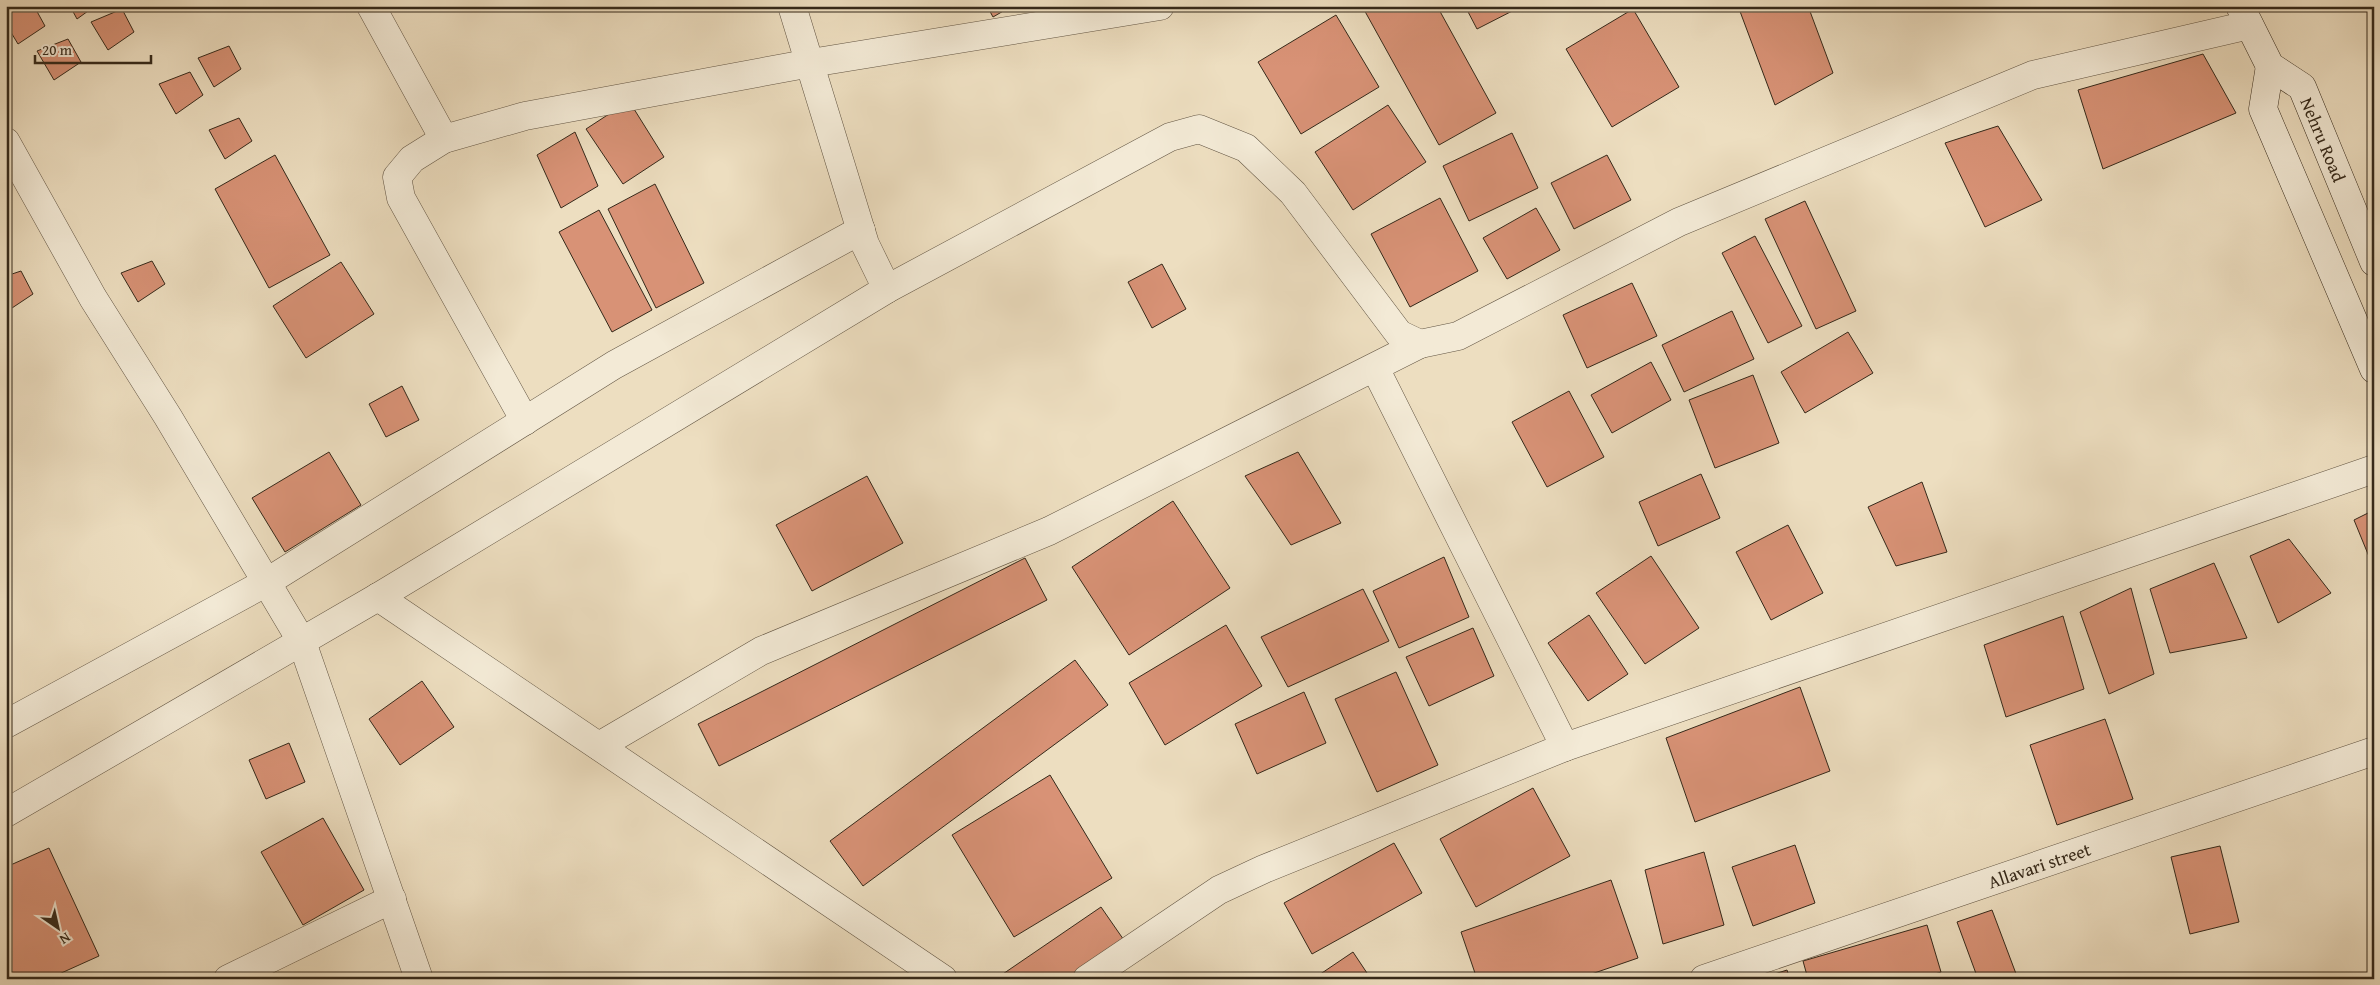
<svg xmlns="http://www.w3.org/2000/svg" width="2380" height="985" font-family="'Gentium Book Plus',serif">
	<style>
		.building { fill: #d89276; stroke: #35291a }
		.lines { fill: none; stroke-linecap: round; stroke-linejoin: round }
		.street-casing { stroke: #635644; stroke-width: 29 }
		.secondary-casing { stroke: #35291a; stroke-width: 29 }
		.street { stroke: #f3ead6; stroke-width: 28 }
		.secondary { stroke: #f3ead6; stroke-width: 28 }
		.labels { text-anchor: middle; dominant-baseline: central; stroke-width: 4.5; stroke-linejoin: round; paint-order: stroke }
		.street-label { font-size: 18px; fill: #35291a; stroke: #f3ead6 }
	</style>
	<rect width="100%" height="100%" fill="#eddec0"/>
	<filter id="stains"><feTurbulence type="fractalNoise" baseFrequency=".004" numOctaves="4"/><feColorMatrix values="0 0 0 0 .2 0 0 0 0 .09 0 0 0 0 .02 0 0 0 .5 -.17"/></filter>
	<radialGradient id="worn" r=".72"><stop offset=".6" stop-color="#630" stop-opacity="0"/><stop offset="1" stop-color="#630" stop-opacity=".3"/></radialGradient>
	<path class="building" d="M24,6h10l11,20 -27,18 -12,-20v-11z
		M70,6h25l-18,13z
		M987,6h25l-19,11z
		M1362,6h75l59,107 -57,32z
		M1465,6h57l-45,23z
		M1738,6h70l25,67 -58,32z
		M122,9l12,23 -26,18 -17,-28z
		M1633,9l46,78 -67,40 -46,-78z
		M1336,15l43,72 -78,47 -43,-72z
		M68,39l13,23 -27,18 -17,-29z
		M229,46l12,23 -27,18 -16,-29z
		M2203,54l33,59 -133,56 -25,-79z
		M190,72l13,23 -27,19 -17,-30z
		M629,101l35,56 -41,27 -37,-55z
		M1388,105l38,57 -73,48 -38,-58z
		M239,118l13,23 -27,18 -16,-29z
		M1998,126l44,74 -57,27 -40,-84z
		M575,132l23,54 -37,22 -24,-53z
		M1512,133l26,55 -69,33 -26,-55z
		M275,155l55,100 -61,33 -54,-99z
		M1607,155l24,45 -57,29 -23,-46z
		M655,184l49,99 -48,25 -48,-99z
		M1440,198l38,73 -68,36 -39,-73z
		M1805,201l51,110 -40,18 -51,-110z
		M1536,208l24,42 -53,29 -24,-41z
		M599,210l53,100 -40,22 -53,-100z
		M1755,236l47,90 -34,17 -46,-90z
		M152,261l13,23 -27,18 -17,-29z
		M341,262l33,52 -68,44 -33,-52z
		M1162,264l24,45 -34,19 -24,-46z
		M21,271l12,23 -27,18v-36z
		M1632,283l25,53 -70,32 -24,-53z
		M1732,311l22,48 -70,33 -22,-47z
		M1848,332l25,41 -68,40 -24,-41z
		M1651,362l20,38 -59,33 -21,-38z
		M1753,375l26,68 -64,25 -26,-68z
		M402,386l17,34 -33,17 -17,-33z
		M1569,391l35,66 -57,30 -35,-65z
		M6,452l5,9 -5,4z
		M329,452l32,53 -76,47 -33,-54z
		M1298,452l43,71 -50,22 -46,-69z
		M1701,474l19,44 -62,28 -19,-44z
		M867,476l36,67 -91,48 -36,-66z
		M1922,482l25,70 -51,14 -28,-59z
		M1173,501l57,87 -101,67 -57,-88z
		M2374,510v47l-4,2 -16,-39z
		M1788,525l35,68 -52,27 -35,-68z
		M2289,539l42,54 -53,30 -28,-67z
		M1651,556l48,72 -54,36 -49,-71z
		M1444,557l25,60 -70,31 -26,-57z
		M1025,558l22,42 -328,166 -21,-42z
		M2214,563l33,75 -77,15 -20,-64z
		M2131,588l23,86 -45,20 -29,-82z
		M1363,589l26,52 -101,46 -27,-50z
		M1589,615l39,59 -40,27 -40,-58z
		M2063,616l21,73 -78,28 -22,-72z
		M1226,625l36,61 -97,59 -36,-62z
		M1473,628l21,48 -65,30 -23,-49z
		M1075,660l33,45 -245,181 -33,-45z
		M1396,672l42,93 -61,27 -42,-93z
		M422,681l32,46 -54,38 -31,-46z
		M1800,687l30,84 -135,51 -29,-84z
		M1304,692l22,51 -69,31 -22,-50z
		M2105,719l28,80 -76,26 -27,-80z
		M289,743l16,39 -39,17 -17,-39z
		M1050,775l62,103 -98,59 -62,-102z
		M1533,788l37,68 -94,51 -36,-68z
		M323,818l41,72 -61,35 -42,-73z
		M1394,843l28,50 -110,61 -28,-51z
		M1795,845l20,58 -62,23 -21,-59z
		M2220,846l19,76 -49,12 -19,-77z
		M49,848l50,108 -51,23h-42v-112z
		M1704,852l20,73 -61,19 -18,-74z
		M1611,880l27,78 -61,21h-100l-16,-47z
		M1101,907l27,39 -49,33 -82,-1z
		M1992,910l26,69h-40l-21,-57z
		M1927,925l14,47 -22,7h-111l-5,-18z
		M1353,952l18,27h-58z
		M266,969l5,10h-25z
		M1787,970l3,9h-31z"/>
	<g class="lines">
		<g class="street-casing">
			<g id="street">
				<path d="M371,6l73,133"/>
				<path d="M792,6l73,238 22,45"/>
				<path d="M6,142l87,156 75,119 134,225 117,337"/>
				<path d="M1375,368l190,379"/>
				<path d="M525,421l-124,-223 -4,-21 15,-18 32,-20 81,-23 286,-53 349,-57"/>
				<path d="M378,597l565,382"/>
				<path d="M6,724l261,-142 347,-217 247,-135"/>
				<path d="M599,746l162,-95 288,-120 371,-187 38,-8 221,-114 354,-147 216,-50"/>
				<path d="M6,813l372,-216 509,-308 283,-152 29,-8 47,19 47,45 106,141 21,10"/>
				<path d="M228,979l164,-80"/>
				<path d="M1087,979l132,-89 45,-21 301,-122 809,-278"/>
				<path id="s1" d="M1704,979l670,-228"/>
			</g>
		</g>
		<g class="secondary-casing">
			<g id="secondary">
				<path id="s2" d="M2240,6l30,60 32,21 72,175"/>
				<path d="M2270,66l-7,43 111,260"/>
			</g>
		</g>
		<use href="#street" class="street"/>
		<use href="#secondary" class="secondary"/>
	</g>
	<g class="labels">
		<g class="street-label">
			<text stroke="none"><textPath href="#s2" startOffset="162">Nehru Road</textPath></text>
			<text stroke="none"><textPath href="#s1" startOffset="354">Allavari street</textPath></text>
		</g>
	</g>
	<rect width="2380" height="985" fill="none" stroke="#eddec0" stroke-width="25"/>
	<rect x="8" y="8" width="2365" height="970" fill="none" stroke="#35291a" stroke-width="2.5"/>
	<rect x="12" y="12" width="2355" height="960" fill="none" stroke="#35291a"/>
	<g transform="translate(58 928) rotate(146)" stroke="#f3ead6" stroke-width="4" paint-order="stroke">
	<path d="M0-4L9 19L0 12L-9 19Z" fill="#35291a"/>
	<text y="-8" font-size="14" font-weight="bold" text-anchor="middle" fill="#35291a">N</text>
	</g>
	<path d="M35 55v8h116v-8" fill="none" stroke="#35291a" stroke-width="2.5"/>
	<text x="42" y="55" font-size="15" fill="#35291a" stroke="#f3ead6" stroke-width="4" paint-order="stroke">20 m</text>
	<rect width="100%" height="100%" filter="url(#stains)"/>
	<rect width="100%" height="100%" fill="url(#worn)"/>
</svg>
